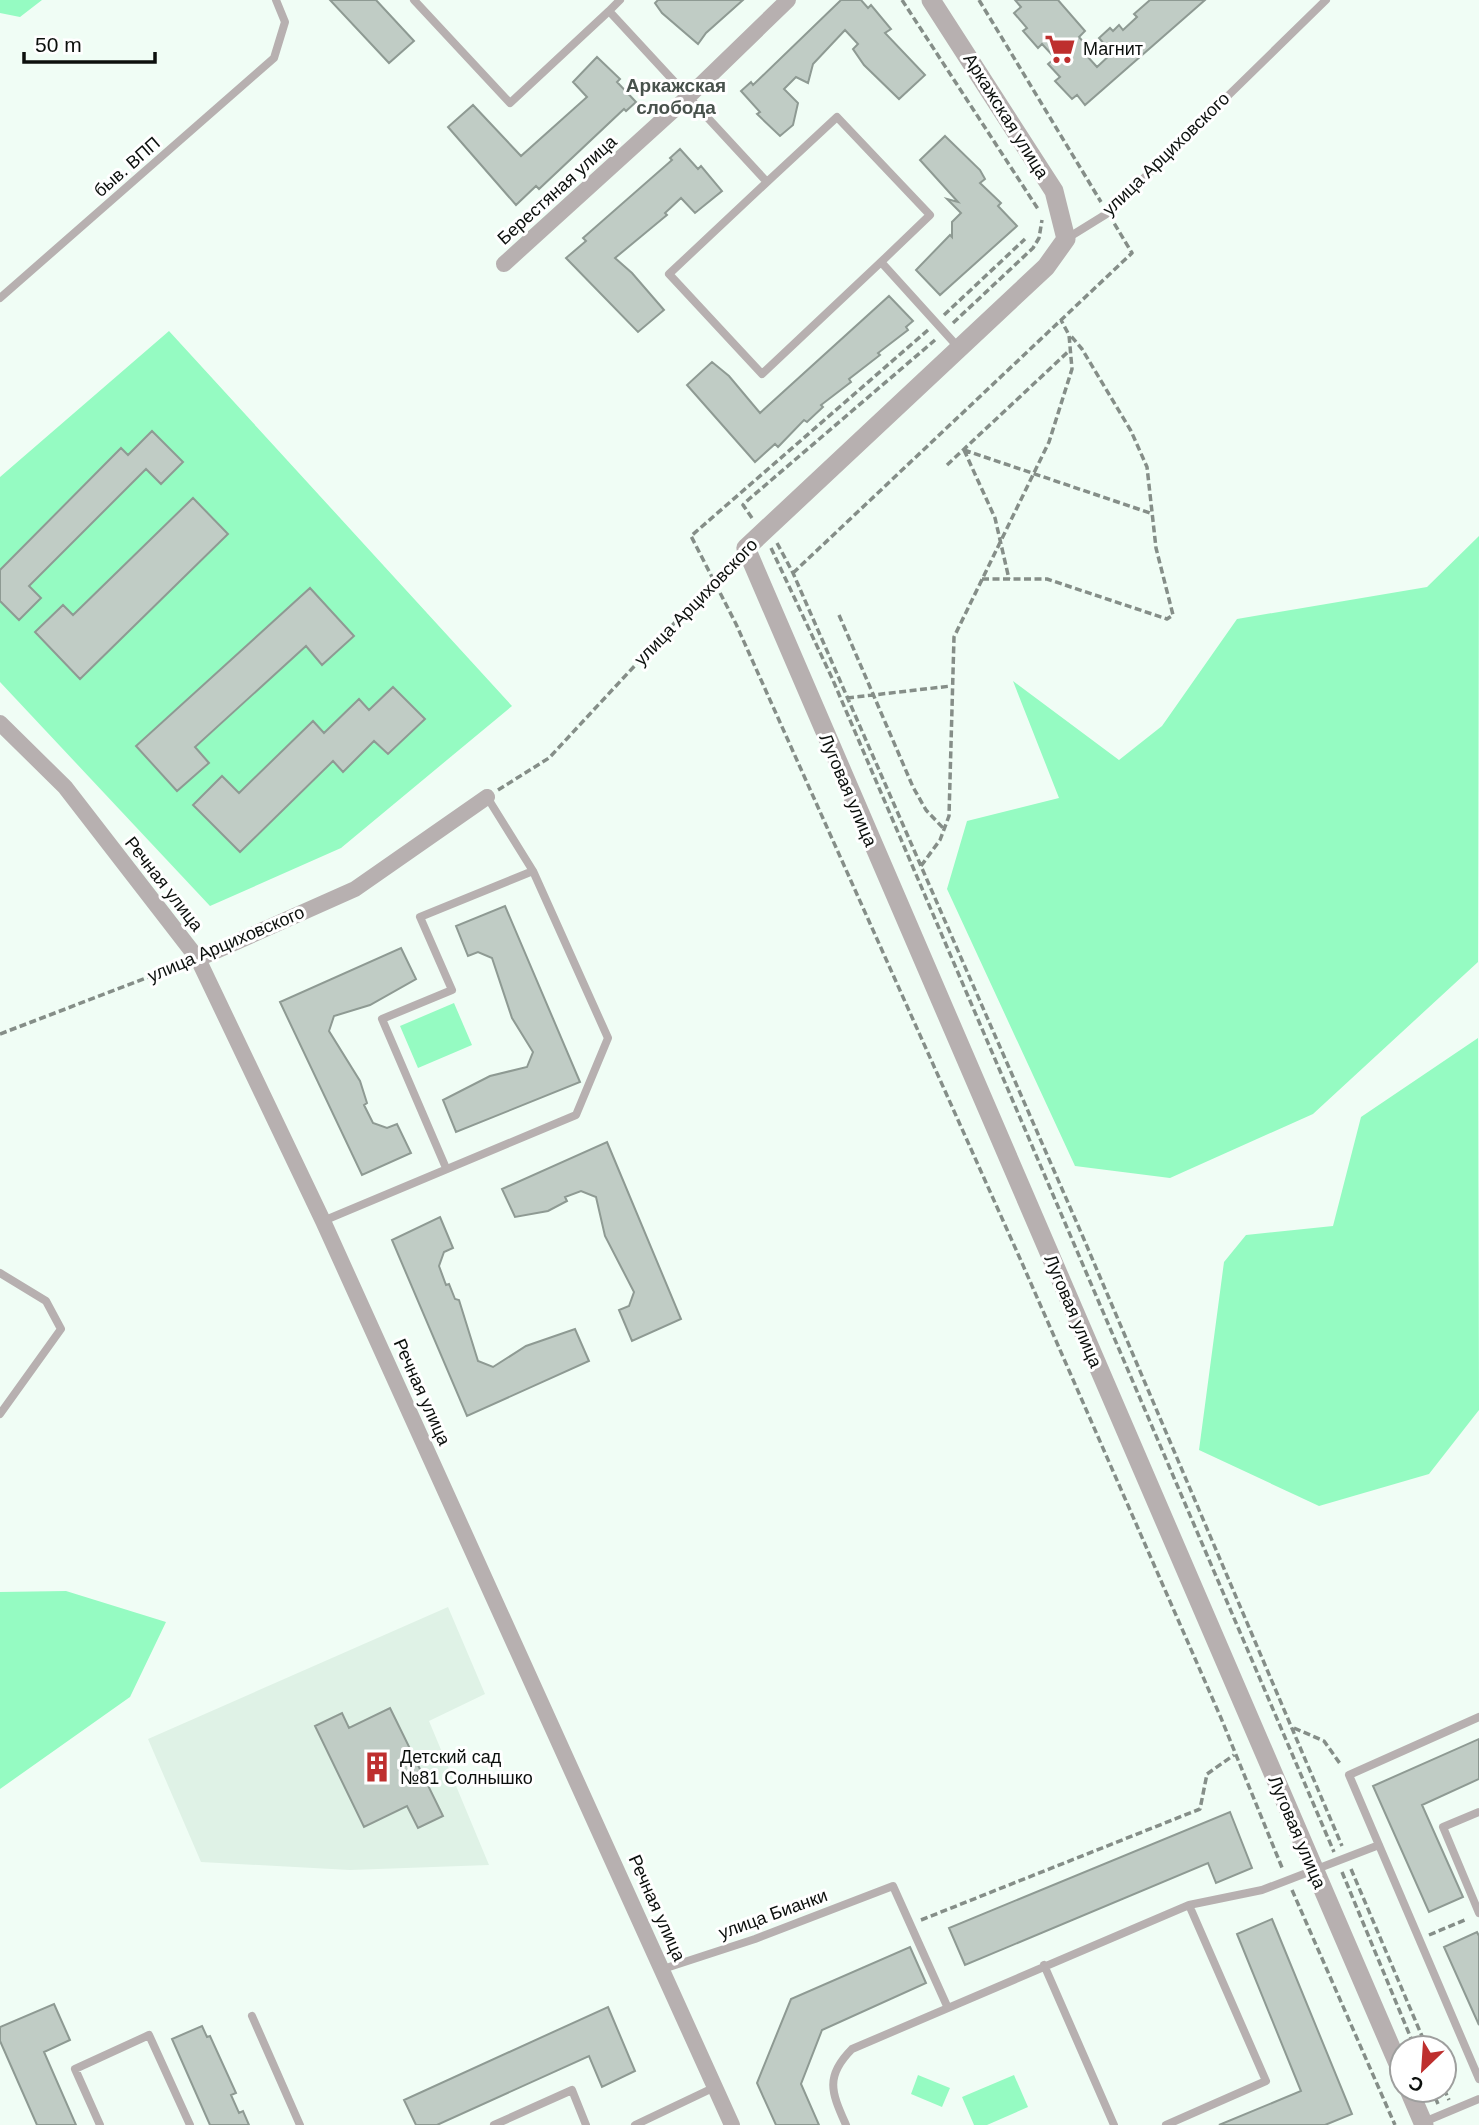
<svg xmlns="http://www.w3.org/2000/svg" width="1479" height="2125" font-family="Helvetica,sans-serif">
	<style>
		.built { fill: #dff2e6 }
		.green { fill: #95fbc2 }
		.building { fill: #c0ccc5; stroke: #8e9a93; stroke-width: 2 }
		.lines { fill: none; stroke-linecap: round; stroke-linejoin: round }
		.path { stroke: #858e88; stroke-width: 3.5; stroke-dasharray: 7 3.5; stroke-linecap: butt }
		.service { stroke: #b7b0b0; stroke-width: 8 }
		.minor { stroke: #b7b0b0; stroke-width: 16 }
		.tertiary { stroke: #b7b0b0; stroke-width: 19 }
		.labels { text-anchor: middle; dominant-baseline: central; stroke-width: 6; stroke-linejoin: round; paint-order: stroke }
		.poi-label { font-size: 18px; fill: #0c100d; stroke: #fff; text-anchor: start }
		.street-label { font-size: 18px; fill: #0c100d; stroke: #fff }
		.neighbourhood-label { font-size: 19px; font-weight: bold; fill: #48524c; stroke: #fff }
	</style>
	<rect width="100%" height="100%" fill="#f0fdf5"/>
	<path class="built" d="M448,1607l37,87 -56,27 60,144 -139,5 -149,-8 -53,-123z"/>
	<path class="green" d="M0,0h42l-22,17 -20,-4z
		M169,331l343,375 -171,142 -131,58 -210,-224v-205z
		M1479,536l-1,426 -165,152 -143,64 -95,-12 -128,-277 20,-68 92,-23 -46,-117 106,79 43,-34 75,-107 190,-32z
		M454,1003l18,42 -54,23 -18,-42z
		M1478,1038l1,372 -50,64 -110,32 -120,-56 25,-188 22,-27 87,-9 28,-109z
		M66,1591l100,31 -36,75 -130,92v-197z
		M918,2075l32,13 -8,19 -31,-13z
		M1014,2075l14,32 -41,18h-13l-12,-28z"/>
	<path class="building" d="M330,0h46l38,41 -25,22z
		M658,0h85l-37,33 -8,11 -36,-31 -7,-10z
		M841,0h20l7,8 3,-3 20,24 -6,4 40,42 -26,24 -35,-34 -11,-16 5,-5 -13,-14 -32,34 -5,19 -12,-6 -12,12 14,14 -5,22 -13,11 -23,-22 3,-2 -19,-21 10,-9 2,3z
		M1015,0h43l27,31 -6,6 13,15 -5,4 10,11 15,-14 -13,-15 11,-10 3,3 6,-6 4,5 14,-13 -3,-3 16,-14h55l-120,105 -8,-10 -5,4 -17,-18 5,-4 -12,-13 7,-6 -13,-14 -4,4 -15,-17 4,-3 -13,-15 7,-6z
		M597,57l23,22 -3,3 19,20 -10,9 -2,-2 -85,80 -3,-3 -20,19 -68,-78 25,-22 48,51 66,-59 -14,-15z
		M945,136l35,34 5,9 -5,4 21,20 -3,3 19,20 -77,69 -24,-25 34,-35 2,2v-15l9,-9 -14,-14 11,3 -38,-42z
		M680,149l18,20 3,-3 21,25 -27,22 -14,-15 -16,15 2,2 -52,43 17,15 32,37 -26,22 -72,-74 20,-17 -3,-3 89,-78 -2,-2z
		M889,296l24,25 -7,6 2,3 -30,23 2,2 -31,24 2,3 -30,23 2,2 -16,15 -3,-2 -26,27 -3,-3 -20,18 -68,-77 25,-23 17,14 31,37z
		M152,431l31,31 -22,22 -15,-15 -117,117 12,12 -22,22 -19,-19v-31l121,-122 7,7z
		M193,498l35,36 -148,145 -45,-47 28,-27 10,10z
		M310,588l44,48 -32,29 -16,-19 -111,101 14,16 -32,28 -41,-45z
		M393,687l32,32 -37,35 -14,-13 -31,31 -10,-11 -93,91 -47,-47 29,-29 17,17 74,-72 11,12 35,-34 10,11z
		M505,906l75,176 -124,50 -13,-32 47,-24 37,-9 6,-15 -21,-34 -20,-60 -14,-6 -10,4 -12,-30z
		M401,948l15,31 -46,26 -36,11 -5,15 31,50 7,22 -3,2 9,18 14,5 10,-4 14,29 -49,22 -82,-173z
		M607,1142l74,177 -49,22 -13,-31 10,-4 5,-14 -29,-56 -9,-39 -15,-6 -16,6 2,4 -19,10 -33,6 -13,-28z
		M440,1217l13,31 -9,4 -5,14 7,19 3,-1 6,15 4,1 19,61 15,6 33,-21 49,-17 14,32 -122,55 -75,-176z
		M390,1708l53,108 -25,12 -11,-22 -43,21 -49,-101 27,-13 7,15z
		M1479,1739v40l-57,26 41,92 -34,15 -56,-126z
		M1230,1812l22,56 -36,15 -8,-20 -243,102 -16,-37z
		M1272,1919l80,195 -27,11h-106l82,-34 -64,-157z
		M1477,1932l2,4v89l-35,-78z
		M910,1947l16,36 -104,47 -21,54 18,41h-43l-19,-42 34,-84z
		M54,2004l16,36 -26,12 32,73h-39l-37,-84v-14z
		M608,2007l27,64 -33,16 -13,-31 -152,69h-21l-12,-25z
		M202,2026l5,11 3,-1 26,57 -5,2 8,18 4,-2 6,14h-39l-38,-86z"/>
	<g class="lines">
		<path class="path" d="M902,0l136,209
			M979,0l122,202
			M944,315l81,-76
			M953,323l80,-75 6,-10 3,-18
			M928,330l-237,206 45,88 286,639 199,455 62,152
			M964,450l189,64
			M964,450l31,68 14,61
			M947,465l124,-116
			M752,518l-9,-13 5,-5 187,-160
			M777,543l16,30 290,664 259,609
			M771,548l61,130 502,1174
			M793,573l339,-320 -18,-30
			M982,579h65l120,40 6,-4 -17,-67 -9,-81 -16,-36 -49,-82 -11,-13
			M839,615l74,172 13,23 18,19
			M847,698l104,-12
			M498,790l51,-32 183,-197
			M921,866l19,-26 9,-24 5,-179 95,-195 23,-73 -3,-34 -8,-15
			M0,1034l183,-70
			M1294,1728l30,13 17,24
			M1351,1869l76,179
			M1342,1872l73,176
			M1292,1890l103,235
			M921,1920l279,-111 7,-35 27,-19
			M1429,1935l38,-16
			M1444,2089l5,11
			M1432,2090l6,14"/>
		<path class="service" d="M414,0l96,103 99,-92 158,171 70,-65 93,98 -49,47 77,85
			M609,11l11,-11
			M767,182l-98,92 93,100 119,-112
			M1066,239l42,-26 218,-213
			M0,298l274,-240 11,-36 -9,-22
			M446,1168l-64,-149 70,-29 -32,-73 113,-46
			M323,1221l253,-106 32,-77 -75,-167 -46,-74
			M0,1273l46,28 15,28 -61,85
			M1479,1717l-130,58 130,304
			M1479,1812l-36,15 36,86
			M1044,1965l70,160
			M663,1969l92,-30 138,-53 54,120
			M252,2016l48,109
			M1424,2122l55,-23
			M100,2125l-25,-56 74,-34 41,90
			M494,2125l78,-35 14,35
			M635,2125l80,-38
			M846,2125c-14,-32 -22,-48 6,-76l337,-144 73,-15 117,-45
			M1166,2125l100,-44 -77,-176"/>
		<path class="minor" d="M504,264l185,-168 99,-96
			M0,723l65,64 133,172 125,262 409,904
			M198,959l157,-70 132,-92"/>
		<path class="tertiary" d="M931,0l123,191 12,48 -20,28 -300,281 656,1525
			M1409,2090l15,35"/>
	</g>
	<defs>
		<g id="supermarket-bare" transform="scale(2.415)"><path d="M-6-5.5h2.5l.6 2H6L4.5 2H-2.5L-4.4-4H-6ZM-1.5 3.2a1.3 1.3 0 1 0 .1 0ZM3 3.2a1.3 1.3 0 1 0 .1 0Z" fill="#be2f2e" stroke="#fff" stroke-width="2.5" paint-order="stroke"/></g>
		<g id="building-bare" transform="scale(2.415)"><path d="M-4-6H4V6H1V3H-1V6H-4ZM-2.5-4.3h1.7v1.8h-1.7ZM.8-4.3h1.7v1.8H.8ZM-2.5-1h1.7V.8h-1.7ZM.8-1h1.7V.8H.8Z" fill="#be2f2e" stroke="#fff" stroke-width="2.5" paint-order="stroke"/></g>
	</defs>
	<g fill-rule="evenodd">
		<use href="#supermarket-bare" x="1060" y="49"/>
		<use href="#building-bare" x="377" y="1767"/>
	</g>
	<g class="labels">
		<g class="poi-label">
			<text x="1083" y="49">Магнит</text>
			<text x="400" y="1757">Детский сад<tspan x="400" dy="21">№81 Солнышко</tspan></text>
		</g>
		<g class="street-label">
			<text transform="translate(1006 116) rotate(58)">Аркажская улица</text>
			<text transform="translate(1166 154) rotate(-44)">улица Арциховского</text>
			<text transform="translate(127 167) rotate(-41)">быв. ВПП</text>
			<text transform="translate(557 190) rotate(-42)">Берестяная улица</text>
			<text transform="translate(696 602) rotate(-46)">улица Арциховского</text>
			<text transform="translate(848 790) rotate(67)">Луговая улица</text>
			<text transform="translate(164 884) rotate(52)">Речная улица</text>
			<text transform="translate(226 944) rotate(-23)">улица Арциховского</text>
			<text transform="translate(1073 1311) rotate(67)">Луговая улица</text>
			<text transform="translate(422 1392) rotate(66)">Речная улица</text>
			<text transform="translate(1297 1832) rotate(67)">Луговая улица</text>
			<text transform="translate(657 1908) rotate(66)">Речная улица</text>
			<text transform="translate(773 1914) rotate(-20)">улица Бианки</text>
		</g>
		<g class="neighbourhood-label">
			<text x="676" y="85">Аркажская<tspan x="676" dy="22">слобода</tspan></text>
		</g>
	</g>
	<g transform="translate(1423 2069) rotate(205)"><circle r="33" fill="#ffffff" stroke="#9e9f9e" stroke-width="2"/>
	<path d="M0-5L12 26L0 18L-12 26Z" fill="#be2f2e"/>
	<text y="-10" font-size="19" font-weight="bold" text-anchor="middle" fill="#0c100d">С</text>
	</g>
	<path d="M24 52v10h131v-10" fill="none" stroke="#0c100d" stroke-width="3.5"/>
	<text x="35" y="52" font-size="21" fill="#0c100d" stroke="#ffffff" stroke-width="5" paint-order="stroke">50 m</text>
</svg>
